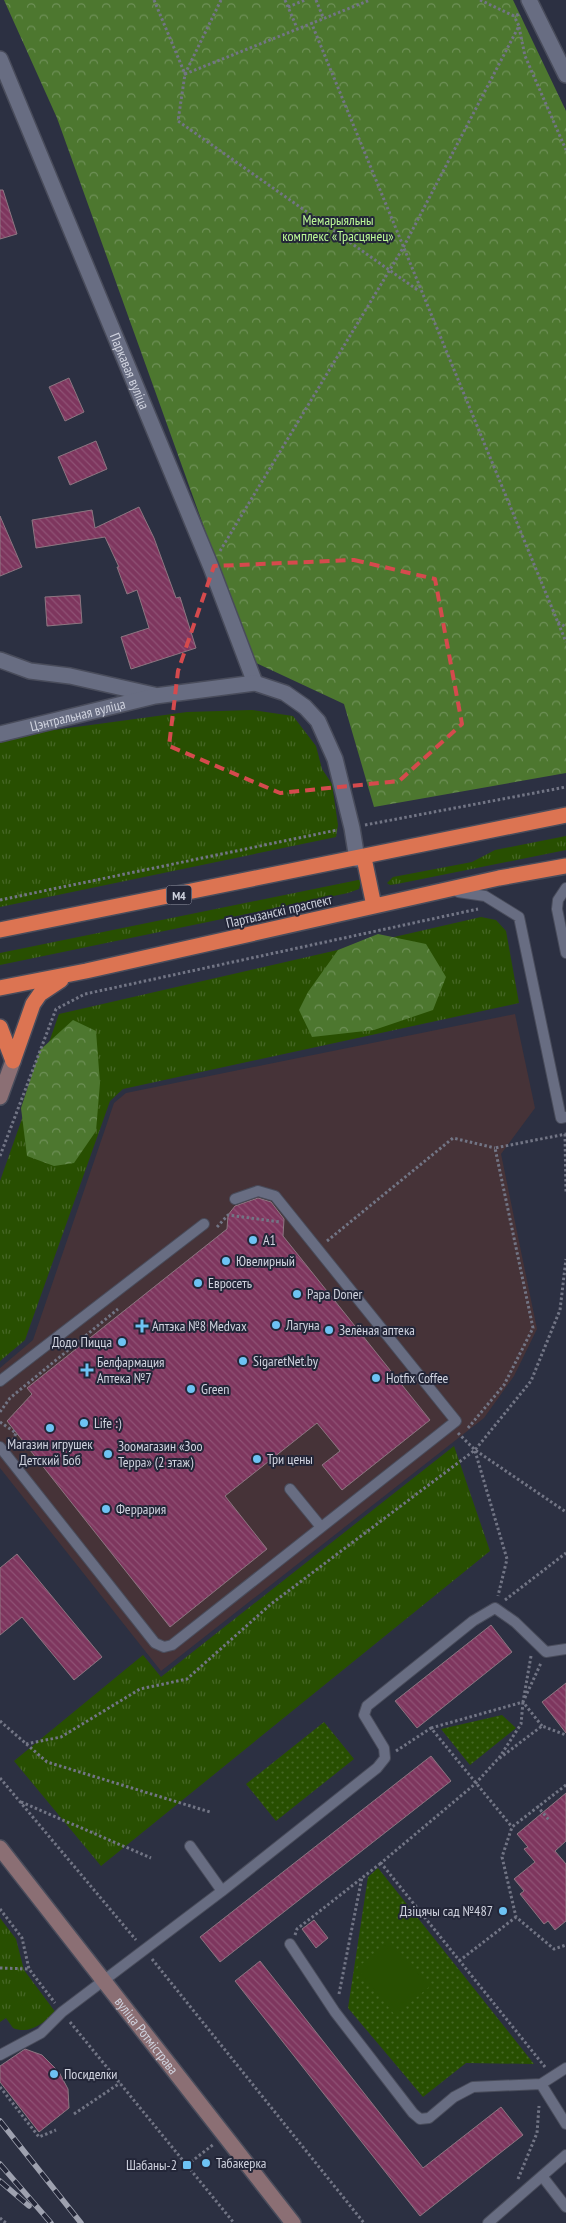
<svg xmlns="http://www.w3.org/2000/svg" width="566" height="2223" font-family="'PT Sans Narrow',sans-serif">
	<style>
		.commercial { fill: #463338 }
		.grass { fill: url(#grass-tufts) }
		.forest { fill: url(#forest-crowns) }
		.park { fill: url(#park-dots) }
		.pitch { fill: #284f01 }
		.building { fill: url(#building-back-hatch); stroke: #8d7681 }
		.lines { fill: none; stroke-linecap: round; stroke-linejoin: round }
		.lane-casing { stroke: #494c5b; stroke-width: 12 }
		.street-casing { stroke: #494c5b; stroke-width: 18 }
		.secondary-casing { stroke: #494c5b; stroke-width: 18 }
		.highway-casing { stroke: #494c5b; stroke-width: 18 }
		.path { stroke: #727585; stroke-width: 3; stroke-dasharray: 2.5 2.5; stroke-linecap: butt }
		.lane { stroke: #686d82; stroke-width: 10 }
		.street { stroke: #686d82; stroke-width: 15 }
		.secondary { stroke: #8b6f74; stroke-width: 15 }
		.highway { stroke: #dc7452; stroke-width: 15 }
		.rail-casing { stroke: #9ea1af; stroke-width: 5.5 }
		.rail { stroke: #232638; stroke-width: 4; stroke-dasharray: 11; stroke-linecap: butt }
		.marked { fill: none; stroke: #d54a4d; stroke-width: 4; stroke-dasharray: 10 6; stroke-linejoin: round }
		.poi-dot { fill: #6dc2f3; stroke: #232638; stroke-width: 2 }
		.labels { text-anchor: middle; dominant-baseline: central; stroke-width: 4; stroke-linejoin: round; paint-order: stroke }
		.shield { fill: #232638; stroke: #9c9fad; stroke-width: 1 }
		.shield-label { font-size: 12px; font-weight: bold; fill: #d0d3df }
		.park-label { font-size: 14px; fill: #bcf996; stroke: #232638 }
		.street-label { font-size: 14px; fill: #d0d3df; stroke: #232638 }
		.poi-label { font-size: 14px; fill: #d0d3df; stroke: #232638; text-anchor: start }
	</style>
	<defs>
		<pattern id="grass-tufts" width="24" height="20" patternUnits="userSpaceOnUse" patternTransform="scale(1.25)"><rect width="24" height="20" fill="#284f01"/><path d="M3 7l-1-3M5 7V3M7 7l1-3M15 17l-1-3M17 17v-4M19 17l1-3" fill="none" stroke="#466726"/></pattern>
		<pattern id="forest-crowns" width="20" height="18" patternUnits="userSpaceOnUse" patternTransform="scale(1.25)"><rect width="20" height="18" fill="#4d772f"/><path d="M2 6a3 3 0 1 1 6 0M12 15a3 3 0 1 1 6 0" fill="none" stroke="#6e9057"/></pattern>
		<pattern id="park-dots" width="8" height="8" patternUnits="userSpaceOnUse" patternTransform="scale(1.25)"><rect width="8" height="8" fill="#284f01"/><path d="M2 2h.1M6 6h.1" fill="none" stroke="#466726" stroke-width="1.8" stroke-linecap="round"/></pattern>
		<pattern id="building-back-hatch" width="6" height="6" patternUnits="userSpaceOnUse" patternTransform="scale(1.25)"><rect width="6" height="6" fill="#7e365e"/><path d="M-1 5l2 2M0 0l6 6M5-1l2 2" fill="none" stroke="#8f5275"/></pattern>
	</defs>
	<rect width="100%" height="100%" fill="#2c3042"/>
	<path class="commercial" d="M515,1014l20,94 -34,46 36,175 -23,47 -30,42 -323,253 -161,-203v-100l33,-28 81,-237 12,-10z"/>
	<path class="grass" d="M252,710l41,6 23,30 6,23 10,15 6,41 -2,12 -336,70v-166l24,-7 163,-22z
		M566,836v14l-169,34 -7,1 -3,-2 6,-6 79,-15 23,-12z
		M358,880h3l-2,9 -11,4 -348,72v-12z
		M481,917l15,3 10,11 13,72 -396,86 -13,12 -85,239 -25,21v-180l59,-167z
		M454,1446l36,105 -389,315 -87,-105 129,-106 18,22z
		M0,1918l16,21 8,31 32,43c-14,10 -26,22 -43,15l-7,-10 -6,4z"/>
	<path class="forest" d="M4,0h509l53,111v662l-192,34 -30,-103 -92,-43 -195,-543z
		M378,934l48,10 20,33 -13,33 -59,20 -62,7 -13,-27 9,-18 30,-42z
		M73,1020l23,11 4,52 -4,48 -22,32 -20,3 -27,-10 -6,-48 19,-58z"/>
	<path class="park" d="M502,1715l14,13 -46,37 -29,-36z
		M324,1722l30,37 -78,62 -30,-37z
		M378,1868l156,196 -68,-1 -43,34 -75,-89 20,-131z"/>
	<path class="pitch" d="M390,1941l39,46 -34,28 -38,-47z"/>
	<path class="building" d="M0,190h3l14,44 -17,5z
		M69,378l15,34 -19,9 -16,-34z
		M96,441l11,28 -37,16 -12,-28z
		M139,507l15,31 22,60 4,-1 16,51 -65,21 -10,-32 28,-9 -12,-38 -10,4 -10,-27h2l-14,-30 -69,11 -4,-28 60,-10 3,18z
		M0,516l22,51 -22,9z
		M80,595l2,28 -35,3 -2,-29z
		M258,1198l13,4 13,17 -1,17 147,184 -88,70 -20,-25 18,-14 -23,-28 -92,73 42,53 -97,78 -163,-206 25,-27 -5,-6 200,-159 1,-14 7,-9z
		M17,1554l85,103 -28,23 -52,-63 -22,18v-67z
		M491,1625l21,27 -95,76 -22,-27z
		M566,1683v50l-24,-31z
		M431,1756l20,25 -231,181 -20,-25z
		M566,1793v48l-11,10 11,13v57l-11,9 -7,-9 -4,3 -24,-30 4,-3 -10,-12 21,-17 -11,-13 4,-2 -11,-13z
		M314,1920l14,18 -12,10 -14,-19z
		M260,1961l163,207 78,-61 22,28 -103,81 -185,-235z
		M25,2049l17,6 17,17 9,17 1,19 -30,24 -39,-50v-16z"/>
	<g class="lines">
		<g class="lane-casing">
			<path id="lane" d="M566,888l-8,12 -1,9 9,44
				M458,892l27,4 34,21 42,201 5,-1
				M0,1381l204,-157
				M0,1447l155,196 9,4 8,-2 284,-224 -181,-225 -17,-5 -23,8
				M290,1489l31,38
				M190,1846l32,45
				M290,1944l45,68 78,101 7,6 9,-1 25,-21 19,-10 68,-3 25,-16
				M0,2055l41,-22 21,-21 160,-121 155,-123 8,-10 -1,-10 -20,-33 3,-9 106,-85 22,-13 20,14 31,30 20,-3
				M541,2084l25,40
				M542,2176l24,31
				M488,2223l78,-68"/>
		</g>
		<g class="street-casing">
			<g id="street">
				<path d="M529,0l37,75"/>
				<path id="s1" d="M0,59l211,508 44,116"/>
				<path d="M0,660l30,11 40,5 84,19"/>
				<path id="s2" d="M0,734l155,-38 100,-13 30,10 20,14 13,14 17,38 17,69 5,31"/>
			</g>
		</g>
		<g class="secondary-casing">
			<g id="secondary">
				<path d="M0,1097l13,-36"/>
				<path id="s3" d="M0,1848l293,375"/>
			</g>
		</g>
		<g class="highway-casing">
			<path id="highway" d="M364,858l10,48
				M0,930l566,-115
				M0,988l86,-17 413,-93 67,-12
				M0,1027l13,34
				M13,1061l20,-57 7,-10 21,-14"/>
		</g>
		<path class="path" d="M154,0l31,74 185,-74
			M221,0l-36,74 -7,47 241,170
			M285,0l12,28
			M316,0l7,17
			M480,0l34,16 6,-2
			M288,7l17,-7
			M311,22l255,620
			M519,27l6,29 41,94
			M220,551l183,-303 116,-222 -5,-10
			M558,622l8,5
			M365,825l201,-38
			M0,900l337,-70
			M565,1134l1,59
			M0,1156l56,-147 29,-15 393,-85
			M217,1227l11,-12 52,7
			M327,1241l126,-103 42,10
			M0,1412l10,-14 108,-89
			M0,1422l16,11 -4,9
			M468,1428l36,-43 29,-57 -38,-180 71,-14
			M458,1433l17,17 91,62
			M475,1451l32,108 -9,37
			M505,1600l61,-47
			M531,1656l-8,46 19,24
			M0,1721l47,41 163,50
			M431,1728l92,-26 18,-39
			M26,1744l35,-7 79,-48 47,-10 84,-75 204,-154 56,-69 29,-71 6,-51
			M396,1751l35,-23 81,99
			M499,1758l22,-34 2,-22
			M0,1778l136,162
			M566,1785l-54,42 -10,30 14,60 38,32 12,-4
			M21,1802l130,56
			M537,1806l12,14
			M0,1909l22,29 7,31 26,34
			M295,1935l2,-6 84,-66
			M152,1959l212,264
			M459,1961l57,-44
			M0,1968l29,1
			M339,1994l23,-117
			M70,2022l164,201
			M545,2067l-164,-204 94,-79 22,-24 45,-34 24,9
			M0,2087l39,50 17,-7
			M74,2114l46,-31
			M187,2165l27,-21
			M518,2179l19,-46 2,-27
			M0,2218l6,5"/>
		<use href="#lane" class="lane"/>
		<use href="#street" class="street"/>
		<use href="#secondary" class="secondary"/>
		<use href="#highway" class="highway"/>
		<g class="rail-casing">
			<path id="rail" d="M0,2121l81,102
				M0,2164l51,59
				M0,2181l29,25"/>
		</g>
		<use href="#rail" class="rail"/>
	</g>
	<path class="marked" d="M354,560l81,19 27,145 -63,57 -119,12 -111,-47 9,-75 36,-105z"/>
	<g class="poi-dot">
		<circle cx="253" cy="1240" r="5"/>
		<circle cx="226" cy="1261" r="5"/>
		<circle cx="198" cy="1283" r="5"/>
		<circle cx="297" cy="1294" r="5"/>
		<circle cx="276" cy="1325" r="5"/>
		<path d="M139.5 1318.5h5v5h5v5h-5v5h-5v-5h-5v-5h5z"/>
		<circle cx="329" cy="1330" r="5"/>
		<circle cx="122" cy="1342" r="5"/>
		<circle cx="243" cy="1361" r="5"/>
		<path d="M84.5 1362.5h5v5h5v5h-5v5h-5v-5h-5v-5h5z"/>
		<circle cx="376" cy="1378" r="5"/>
		<circle cx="191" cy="1389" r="5"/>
		<circle cx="84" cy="1423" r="5"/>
		<circle cx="50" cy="1428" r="5"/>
		<circle cx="108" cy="1454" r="5"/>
		<circle cx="257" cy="1459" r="5"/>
		<circle cx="106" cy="1509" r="5"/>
		<circle cx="503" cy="1911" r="5"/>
		<circle cx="54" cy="2074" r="5"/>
		<circle cx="206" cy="2163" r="5"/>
		<rect x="182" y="2160" width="10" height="10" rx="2.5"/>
	</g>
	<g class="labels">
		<rect class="shield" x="166.5" y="885.5" width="25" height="19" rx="4"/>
		<g class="shield-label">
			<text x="179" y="895">М4</text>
		</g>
		<g class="park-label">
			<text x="338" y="220">Мемарыяльны<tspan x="338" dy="16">комплекс «Трасцянец»</tspan></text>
		</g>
		<g class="street-label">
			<text stroke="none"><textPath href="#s1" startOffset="338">Паркавая вуліца</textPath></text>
			<text stroke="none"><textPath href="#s2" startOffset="80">Цэнтральная вуліца</textPath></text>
			<text transform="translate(279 911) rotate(-13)">Партызанскі праспект</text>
			<text stroke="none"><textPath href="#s3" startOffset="238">вуліца Ротмістрава</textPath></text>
		</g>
		<g class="poi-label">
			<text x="263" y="1240">A1</text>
			<text x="236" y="1261">Ювелирный</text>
			<text x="208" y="1283">Евросеть</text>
			<text x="307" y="1294">Papa Doner</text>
			<text x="286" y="1325">Лагуна</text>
			<text x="152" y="1326">Аптэка №8 Medvax</text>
			<text x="339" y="1330">Зелёная аптека</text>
			<text x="112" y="1342" text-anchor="end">Додо Пицца</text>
			<text x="253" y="1361">SigaretNet.by</text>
			<text x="97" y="1362">Белфармация<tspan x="97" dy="16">Аптека №7</tspan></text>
			<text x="386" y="1378">Hotfix Coffee</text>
			<text x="201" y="1389">Green</text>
			<text x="94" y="1423">Life :)</text>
			<text x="50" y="1444" text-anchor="middle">Магазин игрушек<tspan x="50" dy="16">Детский Боб</tspan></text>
			<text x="118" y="1446">Зоомагазин «Зоо<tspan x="118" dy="16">Терра» (2 этаж)</tspan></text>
			<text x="267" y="1459">Три цены</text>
			<text x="116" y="1509">Феррария</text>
			<text x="493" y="1911" text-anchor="end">Дзіцячы сад №487</text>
			<text x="64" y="2074">Посиделки</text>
			<text x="216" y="2163">Табакерка</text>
			<text x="177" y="2165" text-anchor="end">Шабаны-2</text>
		</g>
	</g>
</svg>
